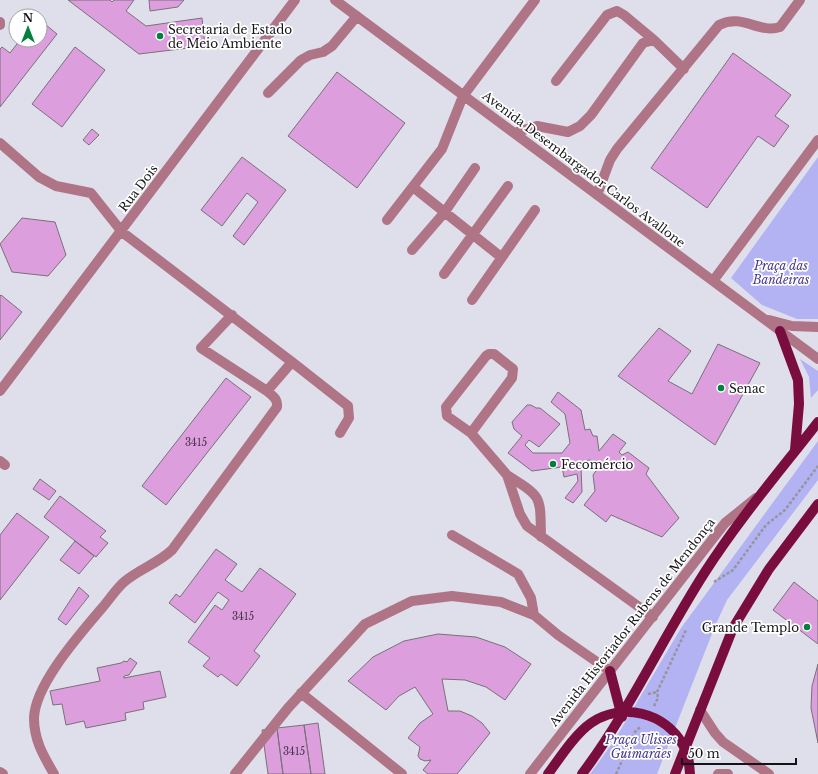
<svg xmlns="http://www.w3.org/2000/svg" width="818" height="774" font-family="'Libre Baskerville',serif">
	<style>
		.green { fill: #b3b2f3 }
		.building { fill: #dc9edc; stroke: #797179 }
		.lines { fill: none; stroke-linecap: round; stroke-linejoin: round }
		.path { stroke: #95959e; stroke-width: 2.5; stroke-dasharray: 3 2; stroke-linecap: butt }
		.minor { stroke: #af7586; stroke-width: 10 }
		.major { stroke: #790e3e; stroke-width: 10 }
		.major-bridge { stroke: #790e3e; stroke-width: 10 }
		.poi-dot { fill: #00813c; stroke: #fff; stroke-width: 1.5 }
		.labels { text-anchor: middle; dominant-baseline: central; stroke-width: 3.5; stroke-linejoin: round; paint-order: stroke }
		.number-label { font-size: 10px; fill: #463649 }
		.poi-label { font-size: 12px; fill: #141418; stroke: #fff; text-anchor: start }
		.street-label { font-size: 12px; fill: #141418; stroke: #fff }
		.park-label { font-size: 12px; font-style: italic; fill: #45378f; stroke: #fff }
	</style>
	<rect width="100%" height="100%" fill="#dfdfeb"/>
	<path class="green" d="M818,157v162h-21l-35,-14 -31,-27z
		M800,359l18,12v19l-7,8 -2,-21z
		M818,441v39l-91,120 -12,26 -58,148h-67l24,-33 67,-113z"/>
	<path class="building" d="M68,0h42l2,2 2,-2h20l-8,11 20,15 56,-8 3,28 -66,8z
		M149,0h35l-6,7 -28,4z
		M40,20l17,14 -57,73v-58l2,-2 8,6 10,-13h20z
		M75,47l30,23 -43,57 -30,-23z
		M733,53l58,42 -16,21 14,10 -15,21 -16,-11 -51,72 -56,-40z
		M337,72l68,51 -48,65 -69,-52z
		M92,129l7,6 -10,10 -6,-5z
		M242,157l44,33 -42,55 -11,-9 25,-34 -11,-9 -25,33 -21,-16z
		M22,218l33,4 11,33 -18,21 -36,-4 -12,-28z
		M1,295l21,17 -22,28v-44z
		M659,328l32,23 -23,30 24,13 26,-50 42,19 -45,82 -97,-69z
		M226,378l25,19 -85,108 -24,-19z
		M558,392l23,18 4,20 5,-1 3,7h4l2,15 14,-17 13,9 -7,9 3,3 6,-3 21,16 -3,6 33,44 -17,19 -51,-22 -5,7 -22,-17 11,-14 -2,-16 5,-7 -1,-7 -9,-1 -7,7 1,25 -9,11 -8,-5 13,-17 -1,-7 -13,3 -2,-10 -30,4 -24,-18 14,-17 -8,-7 -2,-7 15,-17h4l5,3h4l20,16 -21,23 -10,-7 -4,5 8,8h29l8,-10 -5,-29 -14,-12z
		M40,479l16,12 -7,9 -16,-11z
		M60,496l46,35 -6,6 8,6 -12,14 -52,-40z
		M17,513l32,24 -49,63v-65z
		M75,541l19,15 -15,18 -19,-14z
		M216,549l21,15 -12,16 17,12 18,-24 36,26 -42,57 6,5 -23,30 -16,-12 -3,3 -15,-11 7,-8 -22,-16 27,-37 7,5 7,-10 -11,-8 -23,31 -26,-20 7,-9 4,3z
		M794,582l24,19v43l-45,-34z
		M79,587l10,9 -23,29 -8,-6z
		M438,634l38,3 29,10 26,17 -26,36 -19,-13 -21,-7 -23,-1 6,32h12l12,5 10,7 8,10 -33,41h-29l-5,-4 8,-10 -6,1 -5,-2 -2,-3 2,-9 -12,-9 12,-15 13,-9 -18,-27 -16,9 -13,14 -38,-29 25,-24 31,-16z
		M130,658l7,5 -8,12 -5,1v2l36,-7 6,26 -23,5 1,7 -19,4 1,7 -40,8 -2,-7 -18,4 -4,-21 -9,1 -3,-14 50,-10 -3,-13 24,-5 3,-2 3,1z
		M818,664v79l-7,-35 1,-22z
		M318,723l7,51h-14l-7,-49z
		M304,725l7,49h-28l-6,-46z
		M277,728l6,46h-15l-6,-44z"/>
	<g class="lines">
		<path class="path" d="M714,582l19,-12 33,-45 19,-15 33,-44
			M648,694l9,-2
			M654,706l4,-8 -1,-6 29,-62
			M616,774l20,-44 5,-3"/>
		<path class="minor" d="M335,0l483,359
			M0,22v3
			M556,81l51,-66 10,-4 7,4 30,25
			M268,93l33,-33 9,-5 13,-3 9,-6 25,-30
			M514,133l23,-7 31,6 12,-6 11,-11 52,-72 11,-3 30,29
			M0,143l39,34 17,9 35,7 31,39 170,130 -25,29
			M413,187l88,70
			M597,195l13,-35 7,-11 102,-124c24,-12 39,9 61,2l20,-27
			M387,220l55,-71 21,-53 72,-96
			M412,250l32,-37 31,-45
			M444,274l64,-88
			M713,281l105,-141
			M472,300l63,-90
			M769,320l23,6 26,1
			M292,362l56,44 1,12 -9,15
			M0,391l295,-391
			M471,433l41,-55 1,-9 -19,-15h-5l-3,2 -40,51 1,9 24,17 36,42 13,39 7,12 126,91
			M0,461l5,4
			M507,475c36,23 33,20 34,62
			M452,535l66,39 13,24 3,17
			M301,693l101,81
			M700,710l15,23 8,9 46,32
			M0,772l3,2
			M54,774c-11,-19 -20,-34 -20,-56 1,-34 47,-85 68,-110 7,-8 14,-19 22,-26 15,-13 33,-18 48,-32l105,-143c1,-8 -4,-11 -10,-16l-66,-43 31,-33
			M235,774l53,-66 77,-84 47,-23 40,-5 49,6 33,13 24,20 52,36
			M530,774l195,-251 31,-25
			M718,774h10"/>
		<path class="major" d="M780,331l18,49 1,24 -4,46
			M610,671l12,46
			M582,774c48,-64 80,-135 123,-202 34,-53 75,-101 113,-150
			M675,774l58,-146 36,-59 49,-65"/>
		<path class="major-bridge" d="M548,774c11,-15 27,-40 43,-51 31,-21 74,-11 92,22 6,9 6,19 7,29"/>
	</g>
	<g class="poi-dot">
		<circle cx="160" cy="36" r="4"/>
		<circle cx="721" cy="388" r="4"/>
		<circle cx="553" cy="464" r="4"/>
		<circle cx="807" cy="627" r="4"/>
	</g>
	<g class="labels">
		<g class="number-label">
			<text x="196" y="442">3415</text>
			<text x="243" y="616">3415</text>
			<text x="294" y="751">3415</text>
		</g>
		<g class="poi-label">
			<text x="168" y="29">Secretaria de Estado<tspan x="168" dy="14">de Meio Ambiente</tspan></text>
			<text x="729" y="388">Senac</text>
			<text x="561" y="464">Fecomércio</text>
			<text x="799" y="627" text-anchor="end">Grande Templo</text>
		</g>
		<g class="street-label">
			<text transform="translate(584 169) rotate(37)">Avenida Desembargador Carlos Avallone</text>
			<text transform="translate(138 188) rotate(-53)">Rua Dois</text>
			<text transform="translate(632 622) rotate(-52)">Avenida Historiador Rubens de Mendonça</text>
		</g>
		<g class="park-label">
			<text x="781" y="265">Praça das<tspan x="781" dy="14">Bandeiras</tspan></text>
			<text x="641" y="739">Praça Ulisses<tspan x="641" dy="14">Guimarães</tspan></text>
		</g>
	</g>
	<g transform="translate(28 28)"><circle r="19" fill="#ffffff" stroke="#a1a1a3"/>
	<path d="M0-3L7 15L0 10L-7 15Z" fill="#00813c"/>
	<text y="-6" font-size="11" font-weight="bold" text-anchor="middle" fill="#141418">N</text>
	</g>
	<path d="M682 758v6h114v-6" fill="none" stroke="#141418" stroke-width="2"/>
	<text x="688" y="758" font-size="12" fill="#141418" stroke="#ffffff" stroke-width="3" paint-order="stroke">50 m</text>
</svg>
